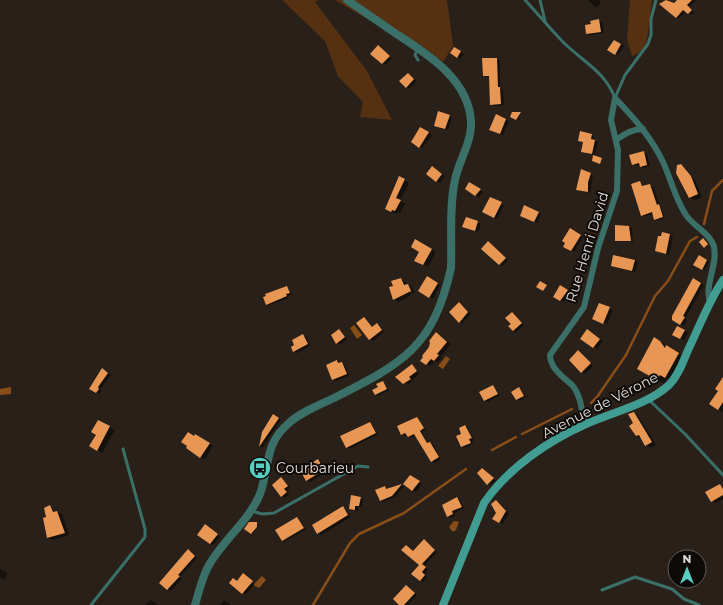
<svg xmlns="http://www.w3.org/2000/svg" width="723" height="605" font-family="Montserrat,sans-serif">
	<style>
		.green { fill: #563111 }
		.water { fill: #894e18 }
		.shadow { fill: #0007 }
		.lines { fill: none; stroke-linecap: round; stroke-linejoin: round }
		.stream { stroke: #894e18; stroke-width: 2.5 }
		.building { fill: #e89654 }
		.service { stroke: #3b7069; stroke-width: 3 }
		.minor { stroke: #3b7069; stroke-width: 6 }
		.tertiary { stroke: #3b7069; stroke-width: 8 }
		.secondary { stroke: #419c91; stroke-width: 8 }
		.labels { text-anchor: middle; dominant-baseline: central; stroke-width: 4; stroke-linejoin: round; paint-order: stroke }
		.street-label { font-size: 14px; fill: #e3dcd8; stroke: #0e0a08 }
		.poi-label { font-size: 14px; fill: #e3dcd8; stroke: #0e0a08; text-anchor: start }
	</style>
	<rect width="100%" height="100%" fill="#292019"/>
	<path class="green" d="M282,0h37l-4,2 52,69 25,49 -32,-3 3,-15 -25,-26 -13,-35z
		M335,0h112l6,46 -10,16 -24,-18 -48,-23z
		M630,0h22l-5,40c-2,7 -8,15 -15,16l-5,-17z"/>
	<path class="water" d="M354,325l8,10 -5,4 -7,-11z
		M446,356l4,3 -7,10 -5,-3z
		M11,387v7l-11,1v-6z
		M454,521l5,1 -3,8 -3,2 -4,-5z
		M262,576l4,4 -7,8 -6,-3z"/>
	<path class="shadow" d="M588,0h11l2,3 -5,5z
		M668,0l7,4 4,-4h17l-7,7 5,5 -3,3 -5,-4 -7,7 -18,-14z
		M599,20l3,2 2,11 -14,2 -3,-1 5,-9z
		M615,41l9,5 -6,9 -9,-6z
		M381,48l11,10 -7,7 -3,-1z
		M455,48l9,6 -4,5 -9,-6z
		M497,59l3,2v27l3,2 1,15 -10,1 -3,-2 -1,-26 -6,-2z
		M408,74l9,7 -8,8 -3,-2z
		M513,113h8l-3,7 -7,-3z
		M449,116l3,2 -4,12 -10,-3z
		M506,120l3,1 -6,14 -10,-4z
		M421,128l11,7 -10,13 -10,-6z
		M591,135l3,1 -1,4 5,2 -3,13 -10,-2z
		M644,152l3,2 3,12 -7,2 -3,-3 -5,1 -2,-2z
		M681,165l4,3 10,12 7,17 -7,3 -5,-2 -13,-25z
		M435,169l10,7 -5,7 -13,-9z
		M590,173l3,2 -3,18 -13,-3z
		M400,178l9,5 -9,18 5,3 -5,9 -2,-1 -2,2 -10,-6z
		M640,182l4,5 6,-2 3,2 12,31 -8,2 -2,-1 -2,-5 -9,2 -2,-1z
		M470,183l13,9 -4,5 -13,-8z
		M490,198l14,7 -7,14 -14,-7z
		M538,213l3,1 -4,9 -13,-6z
		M466,218l15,6 -3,8 -12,-4z
		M629,227l3,1 1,14 -17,-1z
		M570,230l13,7 -9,15 -9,-6z
		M663,233l10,3 -4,19 -13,-4z
		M416,240l20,12 -8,15 -12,-7 5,-9z
		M491,244l17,16 -6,6 -19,-17z
		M699,256l10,6 -4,8 -10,-5z
		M635,260l3,2 -3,10 -23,-6z
		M428,277l12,8 -7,14 -14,-8z
		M401,279l11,8 3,6 -2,1 -3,-7h-2l3,8 -12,7 -5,-3v-13z
		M693,280l11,5 -19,34 2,1 -3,6 -11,-7z
		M560,286l10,6 -6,10 -10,-6z
		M287,287l5,7 -4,2 1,2 -20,7 -2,-1z
		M459,303l12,11 -9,10 -2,-2z
		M600,304l13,6 -6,14 -10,-4z
		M512,313l12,12 -8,7 -3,-1z
		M364,318l9,10 4,-4 7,8 -11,9 -3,-2z
		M677,327l11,6 -4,7 -11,-6z
		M339,330l8,9 -7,6 -3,-2z
		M590,332l13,9 -6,8 -15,-10z
		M436,333l15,11 -10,12 1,2 -4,4 -3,-1 -5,5 -3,-2z
		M303,335l3,2 4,9 -13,7 -3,-2 2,-6z
		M654,338l31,20 -13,23 -5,-3 -3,5 -25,-14z
		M581,353l12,13 -8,8 -15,-14z
		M337,361l8,4 4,11 -13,5 -3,-2z
		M412,365l7,8 -11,12 -11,-8z
		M105,371l6,4 -11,15 2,1 -3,3 -9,-6z
		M383,382l6,8 -11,6 -3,-2z
		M723,385v27l-13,-8z
		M493,386l7,9 -12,7 -3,-1 -4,-9z
		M519,388l7,9 -7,4 -3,-2z
		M634,413l4,3 18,29 -5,3 -5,-3 -4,-7 -6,-2z
		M276,416l5,4 -19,28 -2,-2 3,-14z
		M417,418l9,12 -4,2 6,12h5l8,15 -6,4 -3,-2 -16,-26 -5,3 -4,-3 -2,1 -7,-9z
		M98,421l17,9 -13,23 -12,-7 7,-12z
		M370,423l8,11 -28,15 -3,-2z
		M465,426l3,2 6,12 -2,1 1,3 -8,4 -3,-2z
		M194,437l6,1 13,8 -8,13 -18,-11z
		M318,460l3,2 6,10 -17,10 -3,-2z
		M485,471l11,10 -5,4 -3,-1z
		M410,477l12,7 -6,8 -11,-8z
		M281,478l9,10 -4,3 3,3 -4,4 -3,-2z
		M402,485l2,1 -9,11 -12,5 -3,-2 5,-13 3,3z
		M720,485l3,2v12l-8,4 -8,-11z
		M360,498l3,1 -1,8h-4v4l-8,-3z
		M457,498l3,2 4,8 -10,5 1,3 -4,2 -3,-2z
		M499,503l10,10 -6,11 -9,-6 3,-5z
		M50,507l6,5 6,2 7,21 -16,5 -5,-2v-20z
		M343,507l8,10 -30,18 -3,-2z
		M297,518l9,11 -21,12 -3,-1z
		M257,523l1,4 -5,7 -8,-5z
		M208,527l12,10 -7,8 -3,-1z
		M425,541l12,11 -13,14 4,3 -4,5 3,3 -4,5 -3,-2v-15z
		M191,552l6,6 -17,19 2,2 -11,12 -11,-8z
		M0,569l7,4 -2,7 -5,-2z
		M246,576l9,8 -9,10 -3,-1 -6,-11z
		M409,588l8,7 -9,10h-7z
		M151,600l5,3 2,2h-13z
		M224,600l3,2 4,3h-11z"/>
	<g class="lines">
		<path class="stream" d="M704,224l8,-33 11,-11
			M591,403l6,-6 29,-42 29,-59 13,-15 22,-40 7,-4
			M522,434l50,-25
			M492,450l24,-13
			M313,605l37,-62 9,-9 45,-21 62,-44"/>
	</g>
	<path class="building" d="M666,0l8,3 3,-3h15l-5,5 5,5 -4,4 -5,-4 -7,8 -17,-14z
		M599,19l2,13 -15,2 -1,-9 6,-1 -1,-3z
		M614,40l7,4 -6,11 -8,-5z
		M378,45l12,11 -8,8 -12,-10z
		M454,47l7,4 -4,7 -7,-5z
		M482,58h15l1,29h2l1,17 -11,1 -1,-29h-6z
		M408,73l6,6 -8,9 -7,-7z
		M438,111l12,4 -5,14 -11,-3z
		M512,112h9l-5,8 -6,-3z
		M496,114l10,5 -6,15 -11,-4z
		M420,127l9,5 -10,16 -8,-6z
		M580,131l12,3 -1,5 4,1 -3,14 -11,-2 2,-10 -5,-1z
		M644,151l3,14 -7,2 -1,-4 -7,2 -3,-10z
		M593,155l9,3 -2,6 -8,-3z
		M681,164l10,12 7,18 -9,4 -13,-25 1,-8z
		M432,166l10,8 -6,8 -10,-8z
		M581,169l10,4 -3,9v10l-12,-2z
		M399,176l6,3 -9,19 5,2 -6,11 -3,-1 -1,2 -6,-3z
		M640,181l2,5 8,-2 7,21 2,-1 4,13 -9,3 -2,-8 -11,4 -10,-32z
		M469,182l12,7 -6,7 -10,-7z
		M490,197l12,5 -8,16 -12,-6z
		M524,205l15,7 -5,10 -14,-6z
		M466,217l12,4 -3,10 -13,-4z
		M615,225l14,1 2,15h-16z
		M570,228l11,7 -10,16 -8,-4 2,-4 -3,-2z
		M662,232l8,2 -4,20 -11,-3 3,-15h3z
		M703,238l5,6 -4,4 -5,-6z
		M415,239l17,10 -9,16 -9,-4 5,-9 -8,-5z
		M488,241l18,17 -7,7 -18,-16z
		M613,255l22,5 -3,11 -21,-5z
		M699,255l8,5 -5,10 -9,-5z
		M427,276l11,7 -9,15 -11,-7z
		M401,278l3,7 4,-1 3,7 -18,9 -4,-13 4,-1 -2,-5z
		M693,278l8,5 -18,33 2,1 -5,8 -8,-5v-4z
		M540,281l7,4 -4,6 -7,-4z
		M560,285l8,5 -8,11 -7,-4z
		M287,286l3,7 -4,1 1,2 -21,9 -3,-8 3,-1 -1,-2z
		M459,302l9,10 -9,11 -10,-11z
		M599,303l11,4 -7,17 -11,-5z
		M512,312l10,11 -9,8 -5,-5 3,-2 -6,-6z
		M364,317l8,10 5,-4 5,7 -13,10 -13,-17z
		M677,326l8,4 -5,9 -8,-4z
		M339,329l6,8 -9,7 -5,-9z
		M587,329l13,10 -7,9 -13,-9z
		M436,332l11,10 -10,12 2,1 -5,6 -3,-2 -5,6 -6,-4 3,-4 -1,-1 7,-9 1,-5 -1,-1z
		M303,334l5,10 -15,8 -2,-5 3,-2 -2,-5z
		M654,337l6,4 5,7 1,-3 13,8 -14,25 -5,-3 -3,5 -20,-11z
		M578,350l13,13 -10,10 -12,-13z
		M337,360l1,3 4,-1 5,12 -15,6 -6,-15z
		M412,364l5,7 -8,6 2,2 -8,5 -8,-7z
		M102,368l6,5 -10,14 1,2 -3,4 -7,-4z
		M723,377v25l-5,8 -9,-6 9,-13 -3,-2z
		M383,381l4,8 -12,6 -3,-5 6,-3 -2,-3z
		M493,385l5,9 -14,7 -5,-9z
		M519,387l5,9 -8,4 -5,-8z
		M634,412l18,30 -7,4 -6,-11 -3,1 -7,-10 4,-3 -5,-9z
		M273,414l6,4 -20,29 3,-15z
		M417,417l7,11 -4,3 7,12 3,-1 9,15 -8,5 -17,-28 -6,3 -3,-4 -4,2 -4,-9z
		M98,420l12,6 -13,25 -8,-5 7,-11 -5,-3z
		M370,422l6,11 -30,15 -6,-12z
		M465,425l7,13 -3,1 2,4 -10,4 -5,-11 5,-2 -2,-6z
		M188,432l6,4 1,-2 15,9 -10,15 -14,-10 1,-2 -6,-4z
		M318,459l6,11 -18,11 -6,-11z
		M482,468l12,10 -7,7 -10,-12z
		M410,475l10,6 -8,10 -9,-7z
		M281,477l7,9 -4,3 3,3 -6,5 -9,-12z
		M402,484l-10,12 -12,5 -5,-11 10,-4 1,3z
		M720,484l3,5v6l-12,7 -6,-10z
		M351,495l10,2 -2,9h-4v4l-6,-1z
		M457,497l5,10 -10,4 1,3 -6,3 -5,-12z
		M496,500l10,11 -7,12 -7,-4 4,-6 -5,-9z
		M50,505l3,7 4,-1 8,22 -18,5 -4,-20 3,-1 -2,-9z
		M343,506l5,9 -31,19 -5,-9z
		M297,517l7,11 -22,13 -7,-11z
		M249,522h8v5l-6,7 -7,-5z
		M205,524l13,10 -8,10 -13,-9z
		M424,539l11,11 -13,14 4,3 -4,5 3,3 -5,6 -9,-7 8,-9 -18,-15 5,-5 7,6z
		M188,549l7,7 -17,19 2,1 -13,14 -8,-7z
		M243,573l10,8 -11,13 -13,-11 4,-5 4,3z
		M406,585l9,8 -11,12h-5l-6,-6z"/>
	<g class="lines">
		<path class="service" d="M525,0c13,14 26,30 40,44 19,18 40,28 50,54
			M540,0l5,21
			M418,60l-3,-5 3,-7
			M615,98l10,-23 23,-31 3,-9v-16l5,-19
			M649,400l36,34 38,41
			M252,511l10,3 12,-1 84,-47 10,1
			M602,590l33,-13 37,12 12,10 15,6
			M91,605l54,-68v-8l-22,-80"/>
		<path class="minor" d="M616,140c9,-6 16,-11 27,-11
			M585,425c-3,-13 -4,-30 -13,-40 -9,-8 -22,-17 -22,-30l34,-48 14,-59 19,-57 1,-41 -7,-30 4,-22c19,20 36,39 48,64 8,17 12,37 23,53 7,11 25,19 28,32 4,18 -10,38 -4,55"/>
		<path class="tertiary" d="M195,605c4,-13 7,-28 14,-40 14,-25 40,-44 51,-71 10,-28 4,-50 29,-71 12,-11 30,-18 45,-25 69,-35 99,-50 117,-130 1,-27 -2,-62 4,-88 4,-20 17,-38 16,-58 -2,-43 -44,-68 -76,-89 -16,-11 -32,-22 -48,-33"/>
		<path class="secondary" d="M443,605l41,-102c24,-35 64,-62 102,-79 27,-12 61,-19 83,-39 10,-10 14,-24 20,-37 11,-23 20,-47 34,-68"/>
	</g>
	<defs>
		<g id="bus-disc" transform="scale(1.15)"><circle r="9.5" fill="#58cec0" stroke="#0e0a08"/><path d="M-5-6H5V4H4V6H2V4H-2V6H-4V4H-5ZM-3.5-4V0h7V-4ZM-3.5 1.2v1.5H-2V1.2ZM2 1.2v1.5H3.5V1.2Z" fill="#111"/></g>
	</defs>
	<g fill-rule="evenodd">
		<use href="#bus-disc" x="260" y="468"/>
	</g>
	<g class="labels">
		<g class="street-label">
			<text transform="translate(587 247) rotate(-73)">Rue Henri David</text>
			<text transform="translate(600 405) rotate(-27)">Avenue de Vérone</text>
		</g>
		<g class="poi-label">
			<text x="276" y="468">Courbarieu</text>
		</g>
	</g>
	<g transform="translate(687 569)"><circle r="19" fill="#0e0a08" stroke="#635e5b"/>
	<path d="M0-3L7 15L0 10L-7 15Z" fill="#58cec0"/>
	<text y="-6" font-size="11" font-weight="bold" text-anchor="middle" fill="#e3dcd8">N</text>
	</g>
</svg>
